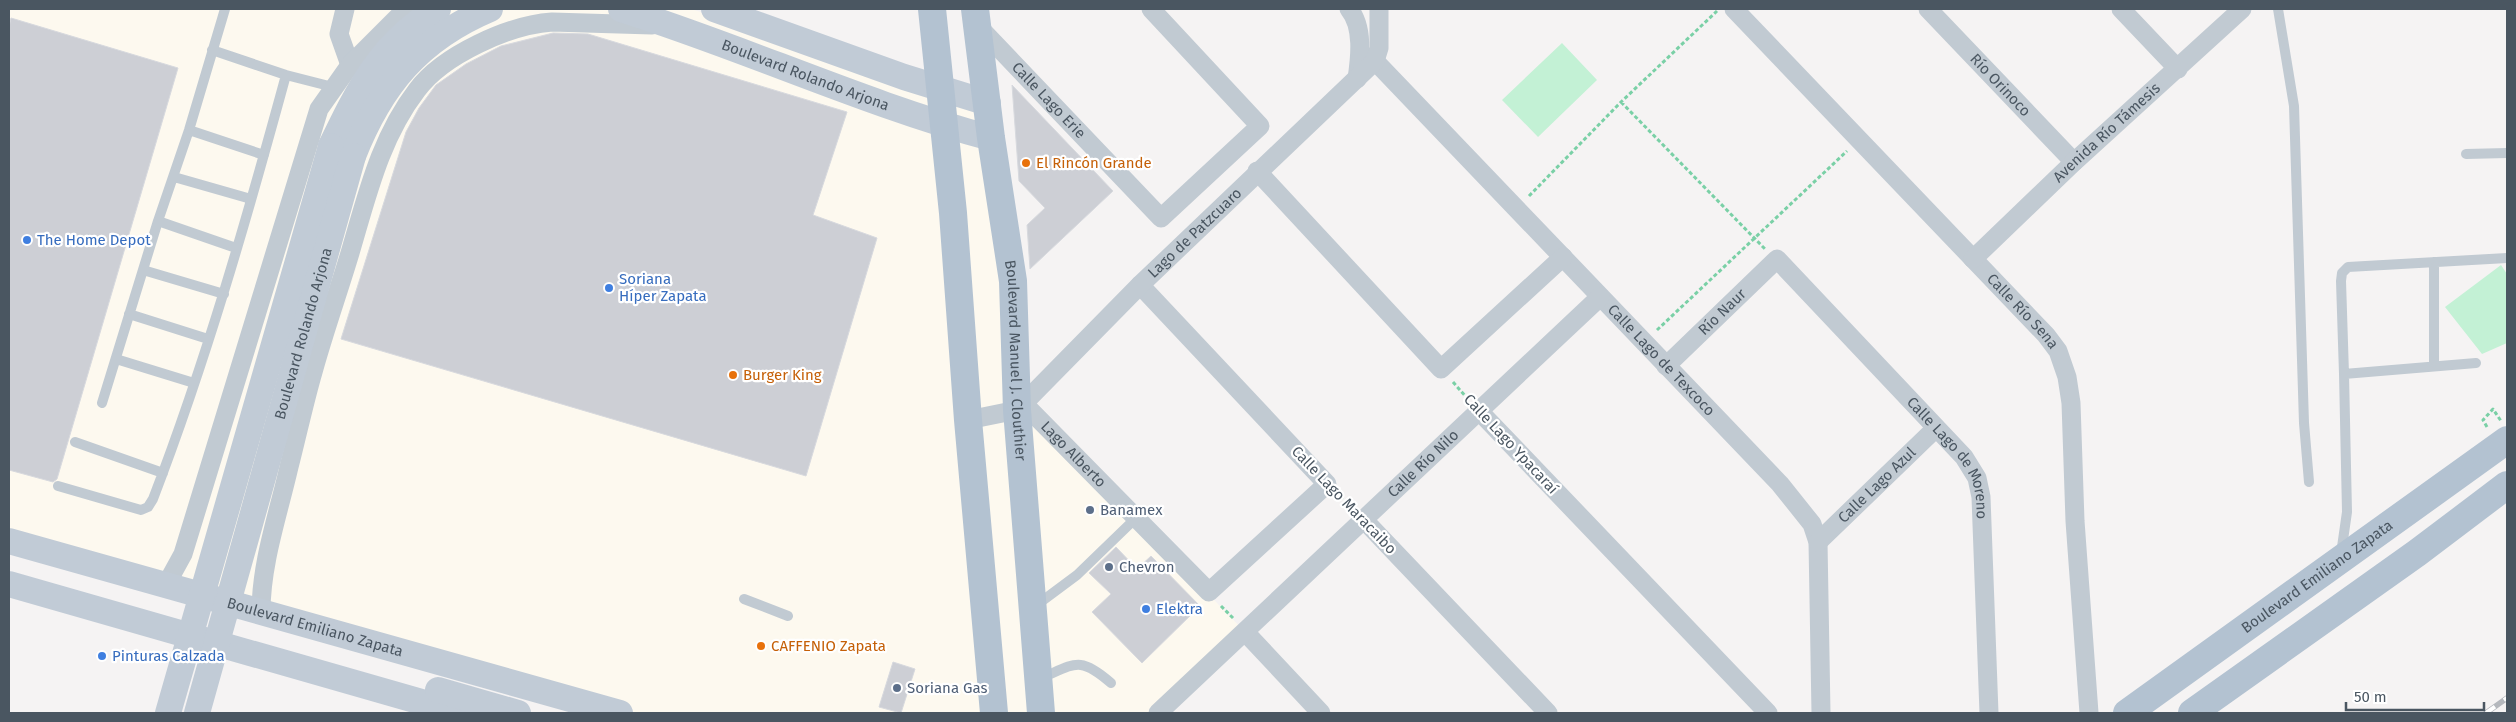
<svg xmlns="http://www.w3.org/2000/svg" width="2516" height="722" font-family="'Fira Sans',sans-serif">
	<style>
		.commercial { fill: #fdf9ef }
		.green { fill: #c3f1d5 }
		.building { fill: #cdcfd5; stroke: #d7d9de }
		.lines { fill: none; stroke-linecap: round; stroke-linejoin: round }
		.path { stroke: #7ad0a6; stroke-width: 3; stroke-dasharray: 4 2.5; stroke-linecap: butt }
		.service { stroke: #c1cad2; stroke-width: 10 }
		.minor { stroke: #c1cad2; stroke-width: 19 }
		.secondary { stroke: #c1cbd6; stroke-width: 26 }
		.primary { stroke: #b3c2d1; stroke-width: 28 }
		.rail-casing { stroke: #b5b8bd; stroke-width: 5.5 }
		.rail { stroke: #fff; stroke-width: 4; stroke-dasharray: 11; stroke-linecap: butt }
		.secondary-bridge { stroke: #c1cbd6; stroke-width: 26 }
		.food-dot { fill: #e8710a; stroke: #fff; stroke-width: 2 }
		.shop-dot { fill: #3f7fe0; stroke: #fff; stroke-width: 2 }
		.service-dot { fill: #5c6f8a; stroke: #fff; stroke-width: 2 }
		.labels { text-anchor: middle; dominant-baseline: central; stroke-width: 4.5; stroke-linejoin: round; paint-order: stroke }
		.street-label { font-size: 15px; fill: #4a5661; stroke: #fff }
		.food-label { font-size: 15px; fill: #c56008; stroke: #fff; text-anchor: start }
		.shop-label { font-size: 15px; fill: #366cbe; stroke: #fff; text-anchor: start }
		.service-label { font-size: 15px; fill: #4e5e75; stroke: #fff; text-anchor: start }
	</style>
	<rect width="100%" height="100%" fill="#f5f3f3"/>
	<path class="commercial" d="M9,9h682l297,94 29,293 229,237 -88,80h-532l-617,-172z"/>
	<path class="green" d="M1562,43l35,37 -59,57 -36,-37z
		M2501,265l6,9v69l-25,11 -37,-47z"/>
	<path class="building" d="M11,18l167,50 -121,411 -4,3 -44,-12v-443z
		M553,33l35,1 259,78 -34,103 64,23 -71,238 -465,-137 65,-207 13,-24 17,-23 30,-21 35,-18z
		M1012,85l101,106 -83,78 -3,-44 18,-17 -26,-27z
		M1116,547l21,22 14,-13 49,50 -58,57 -50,-51 19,-18 -22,-21z
		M893,662l22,7 -14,44 -22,-6z"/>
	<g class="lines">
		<path class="path" d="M1621,102l144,147
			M1529,196l92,-94 96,-91
			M1657,330l190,-179
			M1453,382l14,16
			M2487,427l-4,-7 10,-11 8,12
			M1340,496l11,12
			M1221,606l13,13"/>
		<path class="service" d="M2278,9l16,97 10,317 5,59
			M212,50l74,25 47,12
			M189,130l75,25
			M2466,154l41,-1
			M174,177l77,22
			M158,221l78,27
			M143,270l81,24
			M129,314l79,25
			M116,359l78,24
			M2434,366v-104
			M2344,374l-3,-93 1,-8 6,-6 159,-9
			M102,403l56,-182 31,-91 36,-121
			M75,442l88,31
			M58,486l83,24 7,-3 5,-8c53,-138 94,-281 133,-424
			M2341,554l6,-42 -3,-138 132,-11
			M744,599l44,17
			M1034,607l43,-32 60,-58
			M1039,679c36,-15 40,-24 72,4"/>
		<g class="minor">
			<path d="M345,9l-6,25 11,31"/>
			<path d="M1349,9c15,18 11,49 8,70"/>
			<path id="s1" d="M1734,9l312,326 12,16 9,26 4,26 4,118 14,192"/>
			<path id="s2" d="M1928,9l146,153"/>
			<path d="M2121,9l57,60"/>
			<path id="s3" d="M977,25l184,193 99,-92 -109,-117"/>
			<path id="s4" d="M1375,61l405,423 32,40 6,18 3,171"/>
			<path d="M1257,171l184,198 122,-112"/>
			<path id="s5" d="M1973,259l101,-97 168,-153"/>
			<path id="s6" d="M1666,366l111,-107 187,198 13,21 4,19 8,216"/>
			<path id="s7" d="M1023,403l186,189 118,-108 -187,-199"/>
			<path d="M1479,411l289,302"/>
			<path id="s8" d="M968,420l49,-10 123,-125 235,-224 4,-13v-39"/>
			<path d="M1365,521l183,192"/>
			<path id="s9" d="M1818,542l118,-114"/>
			<path d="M166,585l17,-31 136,-445 31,-44 56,-56"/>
			<path d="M261,612c0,-49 17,-97 28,-145 8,-31 15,-64 24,-95 11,-40 25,-79 37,-119 17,-57 30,-115 67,-163 26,-35 92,-65 135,-68l100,3"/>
			<path d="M1246,633l75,80"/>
			<path id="s10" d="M1158,713l442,-416"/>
		</g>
		<g class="secondary">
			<path id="s11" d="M621,9c124,39 244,95 370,129"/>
			<path d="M714,9l190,68 84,26"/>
			<path d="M331,146c27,-56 51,-105 107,-137"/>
			<path d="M353,156c28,-71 66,-117 137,-147"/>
			<path id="s12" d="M9,541l611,172"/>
			<path d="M9,584l451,129"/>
			<path d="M438,690l80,23"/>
		</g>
		<g class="primary">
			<path d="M932,9l21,204 15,207 26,293"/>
			<path id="s13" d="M975,9l16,129 22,143 4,129 24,303"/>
			<path id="s14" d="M2127,713l380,-273"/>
			<path d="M2192,713l225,-160 90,-68"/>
		</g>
		<g class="rail-casing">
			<path id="rail" d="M2486,713l21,-15"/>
		</g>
		<use href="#rail" class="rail"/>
		<g class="secondary-bridge">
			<path d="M168,713l163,-567"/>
			<path id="s15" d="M197,713l156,-557"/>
		</g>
	</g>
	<g class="food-dot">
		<circle cx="1026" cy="163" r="5"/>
		<circle cx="733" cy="375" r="5"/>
		<circle cx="761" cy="646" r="5"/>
	</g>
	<g class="shop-dot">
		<circle cx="27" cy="240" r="5"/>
		<circle cx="609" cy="288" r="5"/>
		<circle cx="1146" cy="609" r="5"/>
		<circle cx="102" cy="656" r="5"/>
	</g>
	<g class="service-dot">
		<circle cx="1090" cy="510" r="5"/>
		<circle cx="1109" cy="567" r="5"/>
		<circle cx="897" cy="688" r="5"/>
	</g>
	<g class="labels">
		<g class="street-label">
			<text stroke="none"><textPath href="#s11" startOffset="196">Boulevard Rolando Arjona</textPath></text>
			<text stroke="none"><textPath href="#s2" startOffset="105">Río Orinoco</textPath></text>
			<text stroke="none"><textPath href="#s3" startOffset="104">Calle Lago Erie</textPath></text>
			<text stroke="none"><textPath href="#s5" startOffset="184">Avenida Río Támesis</textPath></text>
			<text stroke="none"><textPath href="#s8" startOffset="301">Lago de Patzcuaro</textPath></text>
			<text stroke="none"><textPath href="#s6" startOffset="78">Río Naur</textPath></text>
			<text stroke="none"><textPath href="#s1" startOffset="418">Calle Río Sena</textPath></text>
			<text stroke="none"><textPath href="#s15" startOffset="394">Boulevard Rolando Arjona</textPath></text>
			<text stroke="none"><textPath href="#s13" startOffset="354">Boulevard Manuel J. Clouthier</textPath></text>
			<text stroke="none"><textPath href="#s4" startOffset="414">Calle Lago de Texcoco</textPath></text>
			<text transform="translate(1511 444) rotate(47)">Calle Lago Ypacaraí</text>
			<text stroke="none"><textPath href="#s7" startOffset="72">Lago Alberto</textPath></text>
			<text stroke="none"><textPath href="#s6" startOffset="420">Calle Lago de Moreno</textPath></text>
			<text stroke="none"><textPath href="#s10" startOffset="364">Calle Río Nilo</textPath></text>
			<text stroke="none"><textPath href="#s9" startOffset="82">Calle Lago Azul</textPath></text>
			<text transform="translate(1344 500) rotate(46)">Calle Lago Maracaibo</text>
			<text stroke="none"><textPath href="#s14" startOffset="234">Boulevard Emiliano Zapata</textPath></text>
			<text stroke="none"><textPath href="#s12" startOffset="318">Boulevard Emiliano Zapata</textPath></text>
		</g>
		<g class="food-label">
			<text x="1036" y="163">El Rincón Grande</text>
			<text x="743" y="375">Burger King</text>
			<text x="771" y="646">CAFFENIO Zapata</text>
		</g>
		<g class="shop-label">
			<text x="37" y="240">The Home Depot</text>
			<text x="619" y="279">Soriana<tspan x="619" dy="17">Híper Zapata</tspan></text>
			<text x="1156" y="609">Elektra</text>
			<text x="112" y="656">Pinturas Calzada</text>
		</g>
		<g class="service-label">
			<text x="1100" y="510">Banamex</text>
			<text x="1119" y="567">Chevron</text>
			<text x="907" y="688">Soriana Gas</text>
		</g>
	</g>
	<rect width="2516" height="722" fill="none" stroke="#4a5661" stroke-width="20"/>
	<path d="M2346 702v8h138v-8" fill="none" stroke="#4a5661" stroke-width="2.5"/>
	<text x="2354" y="702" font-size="15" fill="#4a5661" stroke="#ffffff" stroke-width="4" paint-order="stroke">50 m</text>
</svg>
